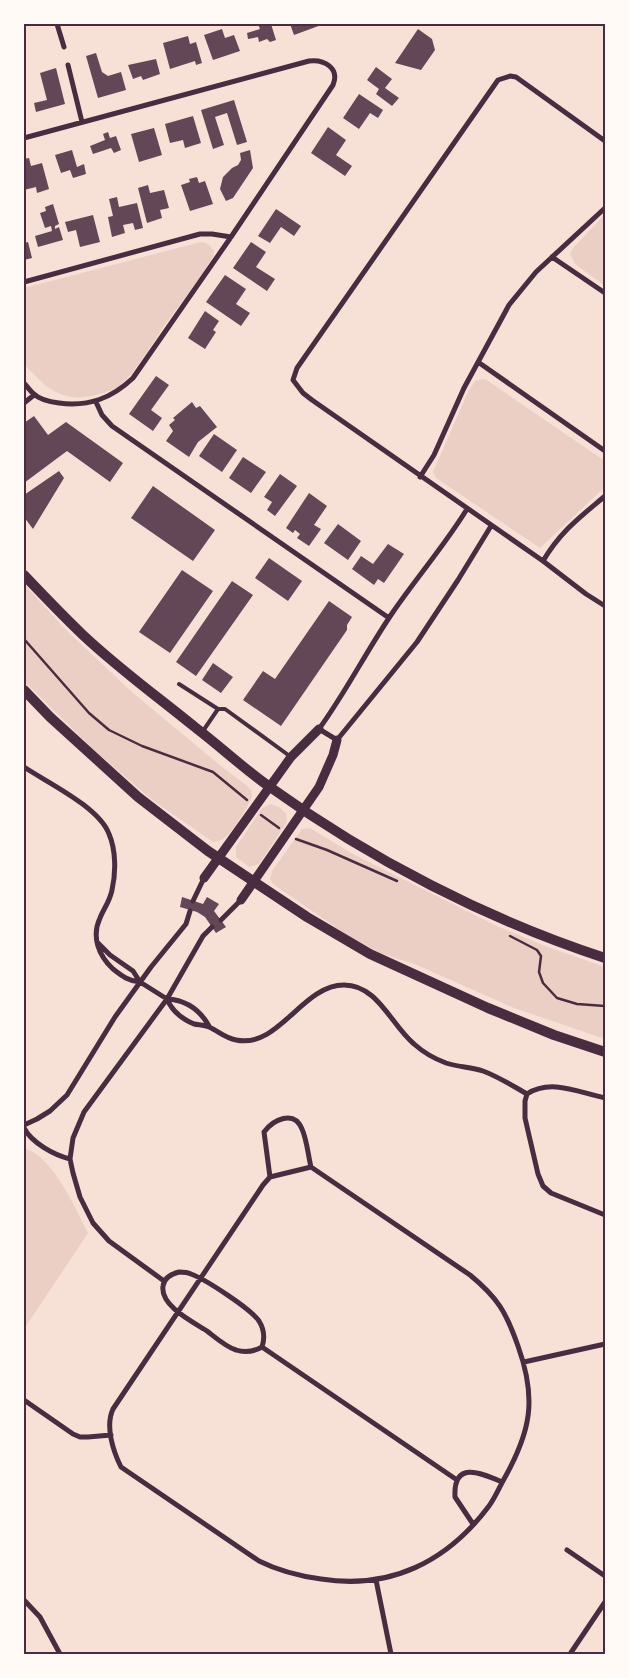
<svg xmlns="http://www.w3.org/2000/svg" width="629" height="1678" font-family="'Golos Text',sans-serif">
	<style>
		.green { fill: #ebcfc5 }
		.building { fill: #644757 }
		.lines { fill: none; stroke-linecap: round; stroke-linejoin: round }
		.path { stroke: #4a2c40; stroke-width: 2.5 }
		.service { stroke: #4a2c40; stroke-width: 4 }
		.minor { stroke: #4a2c40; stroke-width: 5 }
		.tertiary { stroke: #4a2c40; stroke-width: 9 }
		.secondary { stroke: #4a2c40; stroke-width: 10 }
		.neatline { fill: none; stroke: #4a2c40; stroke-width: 2 }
	</style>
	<rect width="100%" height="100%" fill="#f7e1d7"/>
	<path class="green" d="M605,214v72l-30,-22 -5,-10 3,-6z
		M201,242c7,1 9,4 13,9l-1,6c-15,24 -32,46 -49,69 -12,18 -30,49 -46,61 -6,4 -15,6 -22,8 -34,9 -51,-8 -72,-31v-76z
		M485,379l120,82v26l-65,61 -104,-70 -3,-6 35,-80 7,-11z
		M24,584l42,46 67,63 88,73 25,19 5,5 1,6 -2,6c-8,12 -21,41 -37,40l-62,-43 -58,-50 -69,-68z
		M271,804l8,3 7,6 1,9 -28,42 -10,3 -13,-10v-10l26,-39z
		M310,828l43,26 144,72 48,20 60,21v72l-91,-31 -97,-43 -37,-12 -36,-20 -71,-49 -3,-5 2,-8 30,-42z
		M24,1148c29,8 51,60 64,85l-64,96z"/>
	<path class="building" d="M258,24h13l5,16 -6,2 -3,-3 -8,3 -1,-5 -10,2 -1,-6 13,-4z
		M290,24h34l-30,11z
		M222,29l3,9 9,-3 6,16 -27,9 -9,-25z
		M418,29l14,10 3,11 -14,20 -26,-7z
		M188,36l2,8 6,-2 6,21 -6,2 -1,-4 -25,8 -7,-26z
		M96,53l6,19 6,4 13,-4 5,18 -28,8 -12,-42z
		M156,59l4,15 -17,6 -2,-4 -8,3 -5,-14z
		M376,67l16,12 -7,9 14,10 -7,8 -16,-12 3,-5 -12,-9z
		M56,68l9,36 -29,8 -2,-9 13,-3 -7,-27z
		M359,94l24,16 -5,8 -8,-5 -11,16 -16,-11z
		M234,100l13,42 -10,3 -10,-32 -12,4 9,28 -11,4 -12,-39z
		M193,116l8,27 -16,5 -2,-8 -13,3 -5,-19z
		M328,127l18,13 -10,15 16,11 -7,10 -34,-23z
		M154,128l8,27 -23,7 -8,-28z
		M108,132l2,6 6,-2 5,14 -7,3 -3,-5 -18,6 -3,-8 15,-6 -2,-6z
		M72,150l5,17 7,-3 2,10 -13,4 -3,-8 -9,3 -6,-18z
		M250,150l3,18 -20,30 -7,3 -6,-12 3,-12 9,-9 6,-3 3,-5 -1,-7z
		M29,158l2,8 11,-3 7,26 -12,4 -1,-6 -12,3v-31z
		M197,177l2,6 6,-2 8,23 -23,7 -9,-26 9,-3 -1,-3z
		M148,185l2,8 14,-3 5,18 -9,2 2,8 -15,5 -9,-35z
		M117,197l2,10 18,-4 6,25 -8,2 -2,-7 -10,2 2,8 -13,4 -4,-20 5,-1 -4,-17z
		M53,204l6,20 -4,2v3l4,-2 4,13 -25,7 -3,-11 17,-5 -1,-5 -6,2 -5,-15 6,-2 -1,-4z
		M276,209l25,17 -7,10 -13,-9 -11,16 -12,-7z
		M93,215l7,27 -20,5 -4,-17 -8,2 -3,-10z
		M28,242l4,16 -8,2v-17z
		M251,242l15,10 -10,15 19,12 -8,12 -34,-23z
		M225,275l21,14 -10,15 14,9 -9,13 -35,-24z
		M205,311l14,10 -6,9 3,2 -11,17 -17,-11z
		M156,376l13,9 -18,25 11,8 -9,13 -24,-17z
		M192,402l4,6 4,-2 17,21 -19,15 -9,15 -23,-16 7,-10 -4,-6 6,-5 -2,-2z
		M34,416l14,19 18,-13 57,41 -13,19 -43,-31 -43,32v-60z
		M214,434l23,16 -15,22 -23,-16z
		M243,457l23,15 -15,21 -22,-15z
		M59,471l5,7 -31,51 -9,-12v-22z
		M280,474l17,12 -22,30 -8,-6 5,-8 -8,-5z
		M153,486l62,44 -22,31 -62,-43z
		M309,493l18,13 -13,19 7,4 -12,17 -12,-8 3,-4 -5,-4 -2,3 -7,-5z
		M338,524l23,17 -13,19 -24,-17z
		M388,544l16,10 -20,29 -6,-4 -4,6 -22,-16 9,-13 12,8z
		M269,558l33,23 -14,20 -33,-23z
		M182,570l31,21 -43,62 -31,-21z
		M232,581l21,14 -57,81 -20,-14z
		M329,601l23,16 -5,8v5l-66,96 -38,-26 20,-29 12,8z
		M213,663l20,14 -12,16 -19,-13z
		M182,897l21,7 4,-7 12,7 -5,7 12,16 -10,6 -11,-16 -8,-5 -17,-5z"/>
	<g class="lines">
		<path class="path" d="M24,639l65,74 20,17 33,16 71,26 34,28
			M261,815l18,13
			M296,839l31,11 70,31
			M510,936l27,14 4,6 -2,16 4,11 14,15 20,6 28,2"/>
		<path class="service" d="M179,684l39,25
			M203,731l15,-22h7l66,48"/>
		<path class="minor" d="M57,24l7,23
			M68,65l14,57
			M24,138l285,-77c15,-2 31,7 24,24l-102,152 -98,141c-21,20 -44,29 -74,25 -8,-1 -19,-3 -25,-9 -4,-3 -7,-8 -10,-11
			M605,141l-89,-64 -6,-1 -12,4 -201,288 -4,12 10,13 9,7 231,161 43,33 19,12
			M552,257l53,36
			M24,282l176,-48h12l19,3
			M478,362l127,89
			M96,402l6,13 10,11 277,192
			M24,403l10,-8
			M420,477l14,-22 30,-67 45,-83 27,-33 69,-64
			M467,509c-22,36 -50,68 -74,103 -26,38 -47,80 -74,117l18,11 80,-98 41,-62 33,-54
			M543,561c18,-30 36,-43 62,-65
			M24,767c24,16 75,40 85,67 7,16 7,39 3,56 -2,11 -8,18 -12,28 -9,19 -1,38 13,51 9,7 15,12 27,13
			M193,901l11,-23
			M221,920l20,-20
			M97,942l13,13 23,16 7,11 27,17
			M209,1026c-9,-16 -23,-26 -42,-27 5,12 15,20 27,25 5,1 11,1 15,3 9,4 16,11 27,13 43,9 66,-55 108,-55 34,0 47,40 70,59 9,8 21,15 32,19 12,4 25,4 37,8 16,6 30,15 44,23
			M605,1098c-25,-5 -54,-20 -78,-4l-2,7v17l13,56 5,12 8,7 54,22
			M24,1125l13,-6 13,-8 17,-16 48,-78 36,-50 35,-43 4,-13
			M24,1128c8,15 30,27 46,31
			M311,1167l159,108c28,23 36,37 48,71 19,53 13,85 -14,133 -5,9 -9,19 -15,27 -42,56 -99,84 -168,73 -22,-3 -42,-8 -62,-18l-138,-94c-8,-16 -16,-41 -8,-58l150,-224 7,-8z
			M270,1177l-6,-45c9,-12 30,-23 38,-3 5,11 6,26 9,38
			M179,1272c4,0 8,0 12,2 14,5 60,35 68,47 5,8 6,17 3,26 -9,5 -17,6 -26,3 -10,-3 -20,-12 -29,-19 -14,-9 -47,-25 -44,-45 1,-8 8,-12 16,-14z
			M164,1281l-55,-40 -16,-18 -13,-26 -7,-24 -3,-14 3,-21 11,-26 83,-113 36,-63 9,-9
			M262,1347l195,133
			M524,1362l81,-18
			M24,1400l49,34 7,3h8l23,-2
			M473,1524l-18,-27c-2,-37 26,-24 47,-15
			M567,1550l38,26
			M376,1580l15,74
			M24,1600l16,17 20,37
			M570,1654l35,-52"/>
		<path class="tertiary" d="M204,878l87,-121 28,-28
			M241,900l78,-113 14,-32 4,-15"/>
		<path class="secondary" d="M24,575c19,20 38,40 58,59 36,34 76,63 114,94 25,19 48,41 74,59 100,72 218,133 335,171
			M24,690l26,27 88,80 70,54 99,66 63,37 118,54 66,27 51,17"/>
	</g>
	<rect width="629" height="1678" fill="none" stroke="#fffaf5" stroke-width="50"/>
	<rect x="25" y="25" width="579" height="1628" class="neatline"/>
</svg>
